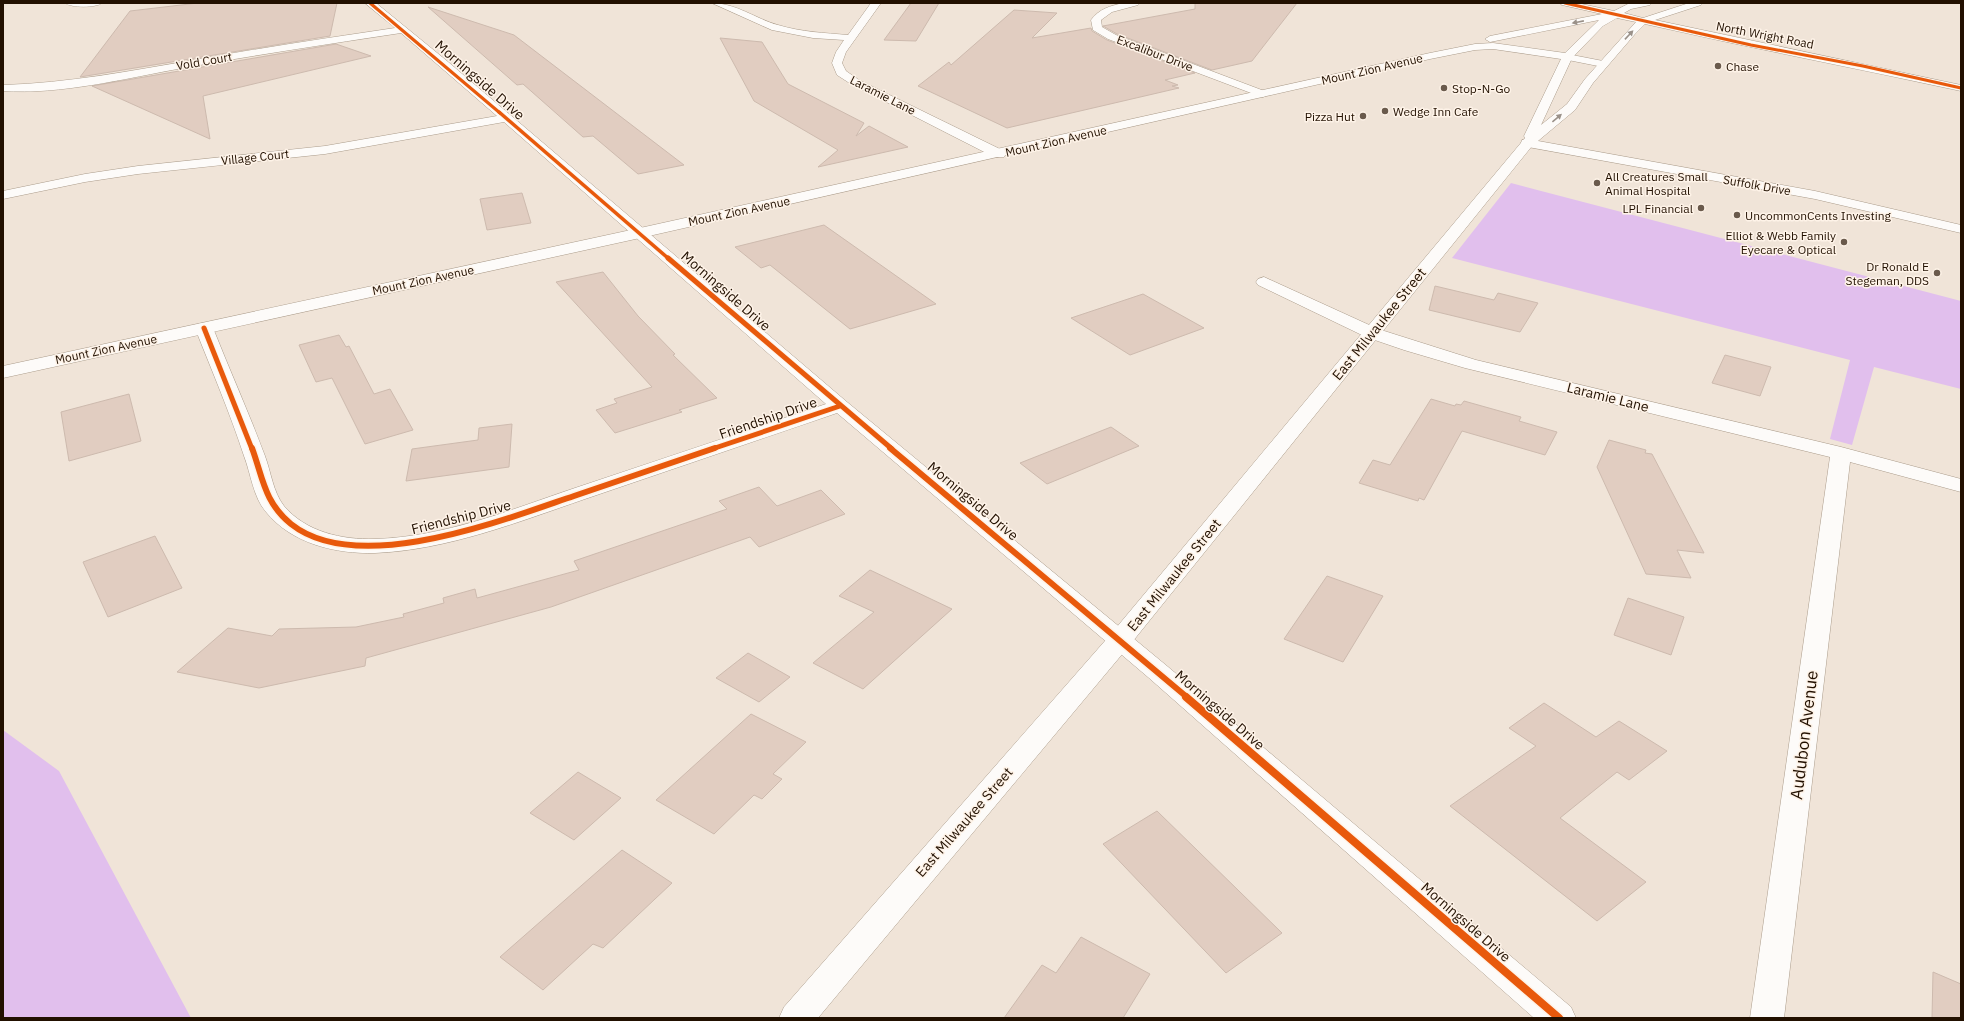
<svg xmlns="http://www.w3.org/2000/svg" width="1964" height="1021" font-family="'IBM Plex Sans',sans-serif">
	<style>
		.green { fill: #e1bfed }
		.building { fill: #e1cdc1; stroke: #cdbaae }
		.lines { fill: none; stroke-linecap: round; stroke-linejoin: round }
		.minor-casing { stroke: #ab9c8b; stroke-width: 1 }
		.secondary-casing { stroke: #ab9c8b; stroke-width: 1 }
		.minor { fill: #fdfbf9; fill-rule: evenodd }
		.secondary { fill: #fdfbf9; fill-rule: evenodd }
		.cycleway-far4-casing { stroke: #fef3e8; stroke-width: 4 }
		.cycleway-far3-casing { stroke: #fef3e8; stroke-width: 5 }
		.cycleway-far2-casing { stroke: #fef3e8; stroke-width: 7 }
		.cycleway-far1-casing { stroke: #fef3e8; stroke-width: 9 }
		.cycleway-casing { stroke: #fef3e8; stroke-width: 11 }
		.cycleway-far4 { stroke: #e8590c; stroke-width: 3 }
		.cycleway-far3 { stroke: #e8590c; stroke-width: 3.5 }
		.cycleway-far2 { stroke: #e8590c; stroke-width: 5 }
		.cycleway-far1 { stroke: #e8590c; stroke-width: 6 }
		.cycleway { stroke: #e8590c; stroke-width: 8 }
		.oneway { fill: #9a9189 }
		.poi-dot { fill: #6a5a4c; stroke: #fef3e8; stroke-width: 1.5 }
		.labels { text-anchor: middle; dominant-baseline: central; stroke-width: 3; stroke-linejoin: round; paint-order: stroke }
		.far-street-label { font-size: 12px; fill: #221000; stroke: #fef3e8 }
		.far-poi-label { font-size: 12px; fill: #221000; stroke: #fef3e8; text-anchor: start }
		.street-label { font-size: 14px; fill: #221000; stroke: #fef3e8 }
		.near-street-label { font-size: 17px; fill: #221000; stroke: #fef3e8 }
	</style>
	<rect width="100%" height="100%" fill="#f0e4d8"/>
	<path class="green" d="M1511,183L1961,301V389L1874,367L1852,445L1830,439L1850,360L1452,258Z
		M3,730L59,771L191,1018H3Z"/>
	<path class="building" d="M198,3H337L330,36L80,77L130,11Z
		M911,3H939L916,41L884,40Z
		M1195,3H1297L1252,61L1212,70L1117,34L1103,26L1195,9Z
		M428,7L514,35L684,165L638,174L593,136L583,137L523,84L517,85Z
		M1014,10L1057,13L1032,38L1091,28L1092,31L1107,40L1195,73L1165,80L1178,85L1172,86L1179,88L1007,128L918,86L949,62L951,65Z
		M720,38L762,42L788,84L864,123L856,136L869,126L908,147L818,167L838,150L754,101Z
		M336,44L371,56L203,96L210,139L92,86Z
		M522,193L531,223L487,230L480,199Z
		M824,225L936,304L850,329L770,265L761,268L735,247Z
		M603,272L638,316L675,354L673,355L717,398L679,410L682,412L615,433L596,410L617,403L614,399L652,387L556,282Z
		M1435,286L1494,300L1498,293L1538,303L1520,332L1429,310Z
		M1143,294L1204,328L1130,355L1071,318Z
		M339,335L346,347L349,346L374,394L390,389L413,430L365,444L332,378L316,382L299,345Z
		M1725,355L1771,367L1760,396L1712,383Z
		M129,394L141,441L69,461L61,412Z
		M1431,399L1455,406L1456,404L1461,405L1464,401L1521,417L1519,421L1557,432L1545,455L1462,431L1424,500L1419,498L1418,501L1359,483L1373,460L1390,465Z
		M512,424L509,467L406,481L412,449L478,440L479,428Z
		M1111,427L1139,446L1047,484L1020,463Z
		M1609,440L1646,450L1645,453L1652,454L1704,553L1677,550L1691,578L1646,574L1597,467Z
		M759,487L777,506L821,490L845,514L759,547L750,537L551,607L366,658L365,666L259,688L177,672L228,628L272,636L279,629L356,627L404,617L403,614L444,603L443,598L475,589L477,598L579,570L574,561L727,509L719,501Z
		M155,536L182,588L108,617L83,562Z
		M870,570L952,609L863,689L813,663L874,612L839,596Z
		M1327,576L1383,596L1343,662L1284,639Z
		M1628,598L1684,617L1671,655L1614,635Z
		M748,653L790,677L759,702L716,678Z
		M1544,703L1596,737L1619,721L1667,751L1629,780L1617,772L1560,818L1646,882L1597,921L1450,806L1536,746L1509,728Z
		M751,714L806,742L773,774L782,779L762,799L754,795L714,834L656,800Z
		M578,772L621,798L574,840L530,813Z
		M1157,811L1282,933L1226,973L1103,844Z
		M622,850L672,883L603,948L593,944L543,990L500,957Z
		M1081,937L1150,974L1123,1018H1004L1042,965L1056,973Z
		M1933,972L1961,984V1018H1932Z"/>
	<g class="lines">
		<defs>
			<path id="minor" d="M65,3H102C96,8 71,8 65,3Z
				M365,3H376L447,61L847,402L1167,666L1571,1007L1576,1018H1534L1149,678L837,413C753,442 669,470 585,499C518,522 447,550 375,553C336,554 292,544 266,512C253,497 251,474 244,456C230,413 212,371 195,328L198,324L204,323L210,324L213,328C230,371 249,413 265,456C271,472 273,492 284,506C306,532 342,540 375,539C444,537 510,510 575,488C659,460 743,432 826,404L504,122L325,154L138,174L85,182L3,199V191L85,174L138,166L325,146L497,116L401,33C328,44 255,55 183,68C127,78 60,95 3,91L4,85C68,83 130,71 194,60C260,48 328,38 395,28Z
				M712,3C736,3 756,19 778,25C801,32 825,33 848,35L871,3H881L846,52L842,63L846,71L859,80L1004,151L1006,154L1004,157H994L851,84L837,75L832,63L836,52L844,40L813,38L772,30Z
				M1123,3H1140L1138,5L1112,12L1101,20L1102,27L1116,35L1267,92L1269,94L1263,97L1259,96L1108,39L1093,30L1091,20C1099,9 1110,6 1123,3Z
				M1567,54L1603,61L1608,64L1603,67L1563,59L1562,57Z
				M1527,139L1815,191L1961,225V233L1815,199L1522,146L1521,143L1522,140Z
				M1264,277L1378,329L1476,360L1841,447L1961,479V492L1850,462L1784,1018H1750L1830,457L1465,368L1404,350L1366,337L1258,285L1256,282L1258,279Z"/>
			<path id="secondary" d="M1560,3H1577L1614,11L1628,4L1652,3L1650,5L1631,9L1624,13L1643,18L1689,3H1703L1701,5L1655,20L1961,85V91C1856,68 1750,48 1645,24L1635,34L1593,83L1575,110L1532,146L1129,646L818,1018H779L784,1007L1111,634L1525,138L1524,136L1561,59L1493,49L1475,50L1430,59L640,238L3,378V366L640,228L1430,53L1475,44L1493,43L1565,53L1599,20L1490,42L1485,39L1490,36L1602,14L1562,5ZM1617,18L1636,22L1585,79L1567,104L1541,125L1572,58L1603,26Z"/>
		</defs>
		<use href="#minor" class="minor-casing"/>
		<use href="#secondary" class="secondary-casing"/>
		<use href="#minor" class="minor"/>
		<use href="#secondary" class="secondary"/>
		<defs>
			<path id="cycleway-far4" d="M370,3L500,113
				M1565,3L1751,45L1863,66L1961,88"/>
			<path id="cycleway-far3" d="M499,112L669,259"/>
			<path id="cycleway-far2" d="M668,258L892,449
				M204,328L252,449
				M712,449L840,406"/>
			<path id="cycleway-far1" d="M252,448C263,478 264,502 291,524C358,577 503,520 574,496C621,480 668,464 715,448
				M890,448L1188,698"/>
			<path id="cycleway" d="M1186,697L1559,1018"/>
		</defs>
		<use href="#cycleway-far4" class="cycleway-far4-casing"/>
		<use href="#cycleway-far3" class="cycleway-far3-casing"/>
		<use href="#cycleway-far2" class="cycleway-far2-casing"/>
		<use href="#cycleway-far1" class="cycleway-far1-casing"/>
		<use href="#cycleway" class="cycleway-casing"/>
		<use href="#cycleway-far4" class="cycleway-far4"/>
		<use href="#cycleway-far3" class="cycleway-far3"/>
		<use href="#cycleway-far2" class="cycleway-far2"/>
		<use href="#cycleway-far1" class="cycleway-far1"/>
		<use href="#cycleway" class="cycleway"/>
	</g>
	<defs><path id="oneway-solid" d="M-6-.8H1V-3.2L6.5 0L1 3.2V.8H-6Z"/></defs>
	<g class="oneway">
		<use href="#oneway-solid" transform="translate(1578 22) rotate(169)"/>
		<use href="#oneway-solid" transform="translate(1629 35) rotate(-47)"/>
		<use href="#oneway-solid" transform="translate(1557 118) rotate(-40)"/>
	</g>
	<g class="poi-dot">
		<circle cx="1718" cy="66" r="4"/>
		<circle cx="1444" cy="88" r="4"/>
		<circle cx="1385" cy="111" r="4"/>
		<circle cx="1363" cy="116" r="4"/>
		<circle cx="1597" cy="183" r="4"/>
		<circle cx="1701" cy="208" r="4"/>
		<circle cx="1737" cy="215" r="4"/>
		<circle cx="1844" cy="242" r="4"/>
		<circle cx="1937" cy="273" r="4"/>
	</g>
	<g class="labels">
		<g class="far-street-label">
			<text transform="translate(1765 35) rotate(11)">North Wright Road</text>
			<text transform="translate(1155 53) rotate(21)">Excalibur Drive</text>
			<text transform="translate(204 61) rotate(-10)">Vold Court</text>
			<text transform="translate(1372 69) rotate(-13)">Mount Zion Avenue</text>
			<text transform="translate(883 95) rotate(27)">Laramie Lane</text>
			<text transform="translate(1056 141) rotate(-13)">Mount Zion Avenue</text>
			<text transform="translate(255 157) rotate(-6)">Village Court</text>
			<text transform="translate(1757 185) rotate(10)">Suffolk Drive</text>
			<text transform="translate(739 211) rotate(-12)">Mount Zion Avenue</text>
			<text transform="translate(423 280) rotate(-12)">Mount Zion Avenue</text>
			<text transform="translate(106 349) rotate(-12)">Mount Zion Avenue</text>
		</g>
		<g class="far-poi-label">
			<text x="1726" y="66">Chase</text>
			<text x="1452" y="88">Stop-N-Go</text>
			<text x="1393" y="111">Wedge Inn Cafe</text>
			<text x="1355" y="116" text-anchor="end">Pizza Hut</text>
			<text x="1605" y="176">All Creatures Small<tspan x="1605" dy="14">Animal Hospital</tspan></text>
			<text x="1693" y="208" text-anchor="end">LPL Financial</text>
			<text x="1745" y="215">UncommonCents Investing</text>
			<text x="1836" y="235" text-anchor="end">Elliot &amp; Webb Family<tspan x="1836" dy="14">Eyecare &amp; Optical</tspan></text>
			<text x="1929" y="266" text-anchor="end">Dr Ronald E<tspan x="1929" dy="14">Stegeman, DDS</tspan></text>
		</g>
		<g class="street-label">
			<text transform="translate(480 80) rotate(41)">Morningside Drive</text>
			<text transform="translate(726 291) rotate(41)">Morningside Drive</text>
			<text transform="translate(1379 324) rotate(-51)">East Milwaukee Street</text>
			<text transform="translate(1608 397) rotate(14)">Laramie Lane</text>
			<text transform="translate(768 418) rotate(-19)">Friendship Drive</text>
			<text transform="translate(973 501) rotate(40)">Morningside Drive</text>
			<text transform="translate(461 517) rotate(-14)">Friendship Drive</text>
			<text transform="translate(1174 575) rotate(-51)">East Milwaukee Street</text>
			<text transform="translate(1220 710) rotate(41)">Morningside Drive</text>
			<text transform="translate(964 822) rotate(-49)">East Milwaukee Street</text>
			<text transform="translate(1466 922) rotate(41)">Morningside Drive</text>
		</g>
		<g class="near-street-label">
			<text transform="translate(1804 735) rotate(-83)">Audubon Avenue</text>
		</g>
	</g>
	<rect width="1964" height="1021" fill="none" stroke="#221000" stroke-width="8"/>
</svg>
